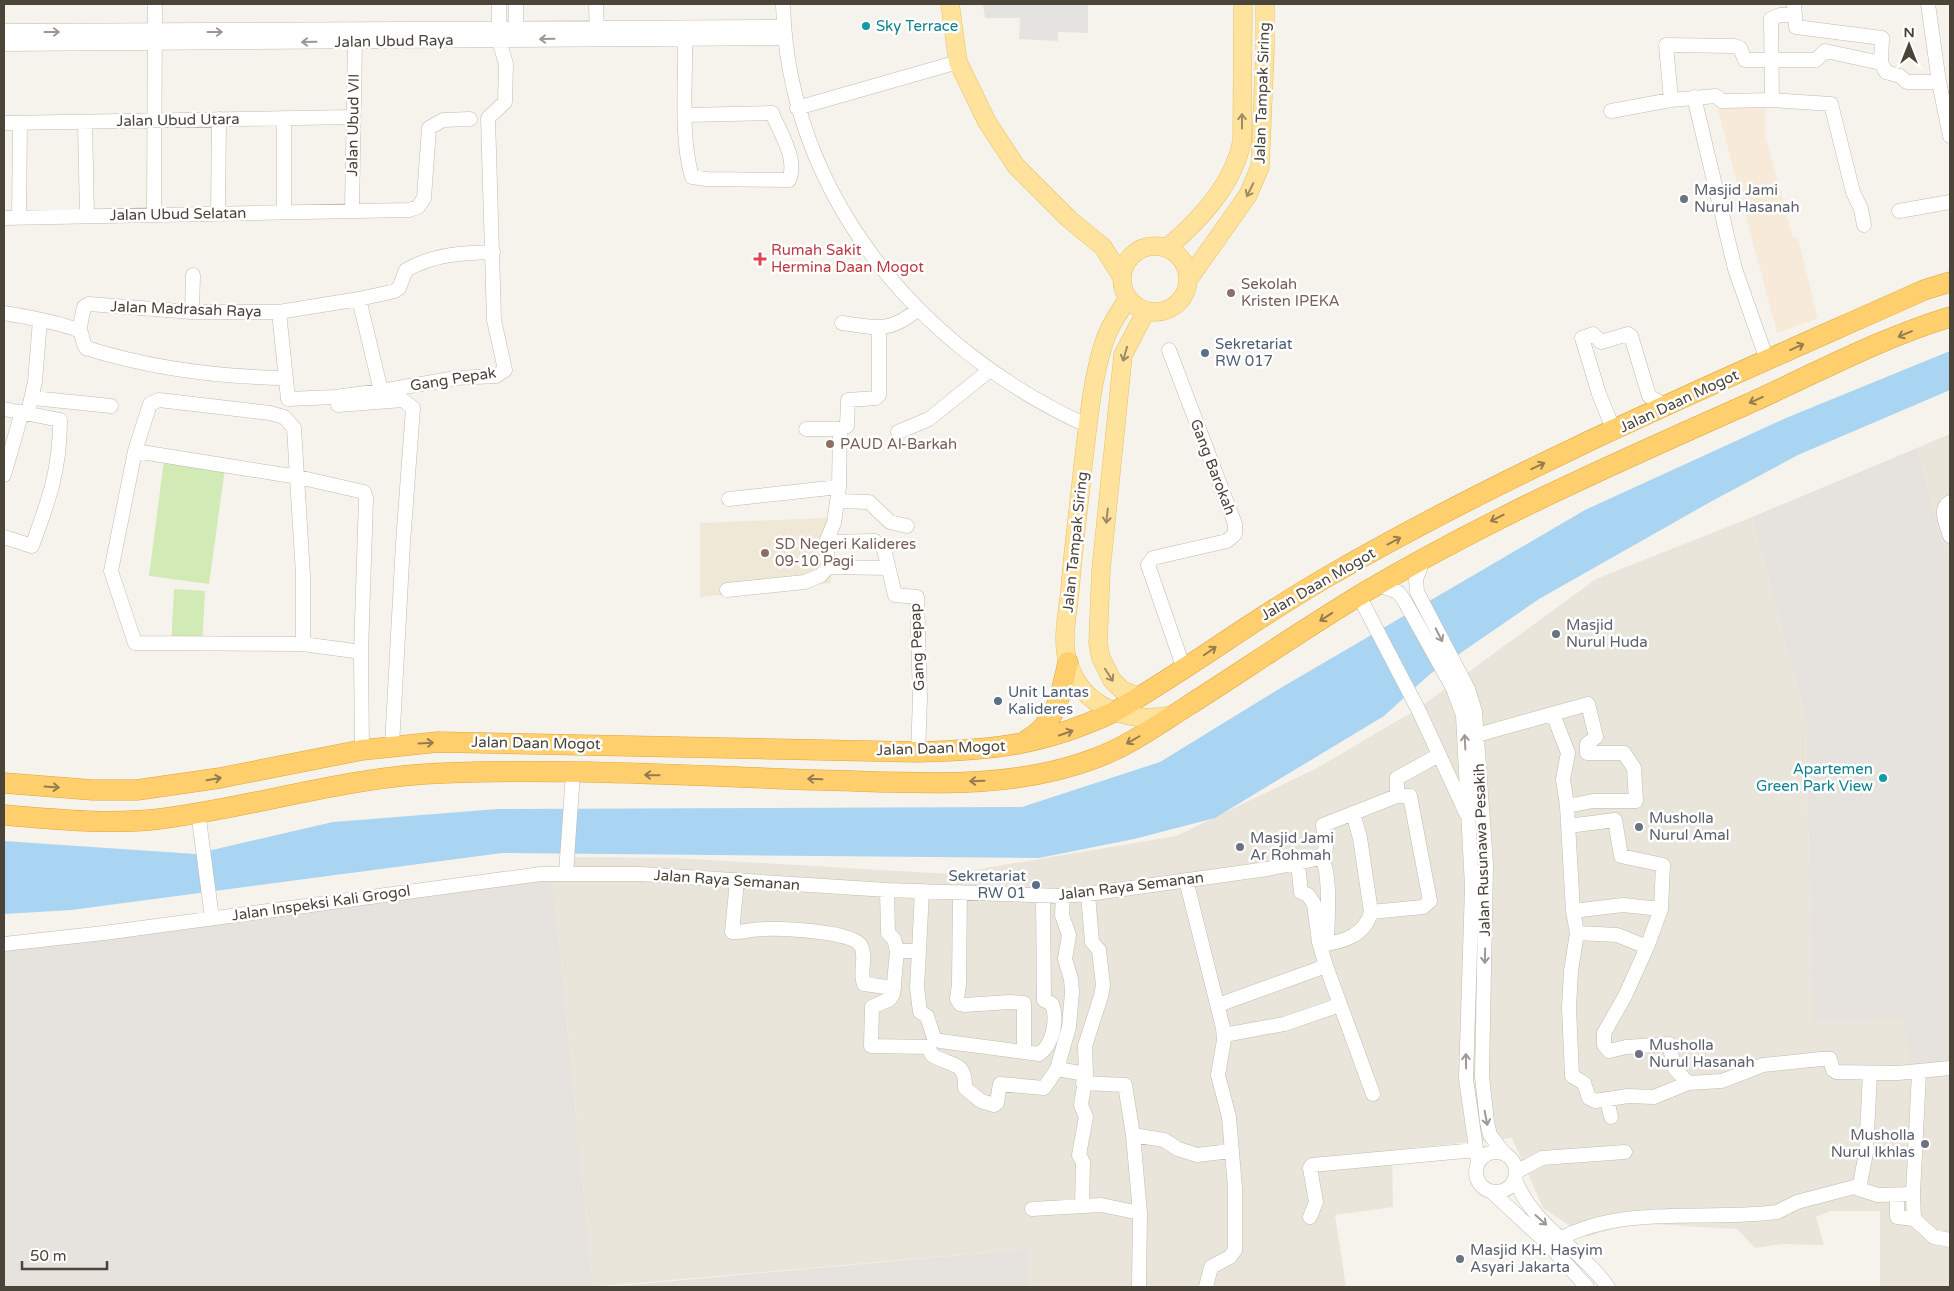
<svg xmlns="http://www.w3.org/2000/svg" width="1954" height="1291" font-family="'Varela Round',sans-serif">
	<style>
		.residential { fill: #eae5da }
		.commercial { fill: #f7ead8 }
		.industrial { fill: #e6e2dd }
		.education { fill: #efe8d6 }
		.green { fill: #d2eab5 }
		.parking { fill: #e5e3e0 }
		.water { fill: #a9d4f2 }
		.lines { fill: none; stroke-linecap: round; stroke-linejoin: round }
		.minor-casing { stroke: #c2bbae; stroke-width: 15 }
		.major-casing { stroke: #e6c16a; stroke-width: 19 }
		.highway-casing { stroke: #e0a43c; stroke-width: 21 }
		.minor { stroke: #fff; stroke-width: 14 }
		.major { stroke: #ffe39c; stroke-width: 18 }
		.highway { stroke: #ffcf6e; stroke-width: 20 }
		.oneway { stroke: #9c9892 }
		.oneway2 { stroke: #9c8c66 }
		.oneway3 { stroke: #937c4e }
		.culture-dot { fill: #0f9aa8; stroke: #fff; stroke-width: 2 }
		.worship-dot { fill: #6b7280; stroke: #fff; stroke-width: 2 }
		.health-dot { fill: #e0444e; stroke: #fff; stroke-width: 2 }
		.education-dot { fill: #8d6e63; stroke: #fff; stroke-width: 2 }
		.service-dot { fill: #5c6f8a; stroke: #fff; stroke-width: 2 }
		.labels { text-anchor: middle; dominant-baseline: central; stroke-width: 5; stroke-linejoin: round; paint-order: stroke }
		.culture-label { font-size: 15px; fill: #0d838f; stroke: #fff; text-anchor: start }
		.street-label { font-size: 15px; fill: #4b4439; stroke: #fff }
		.worship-label { font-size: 15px; fill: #5b616d; stroke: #fff; text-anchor: start }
		.health-label { font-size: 15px; fill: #be3a42; stroke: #fff; text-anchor: start }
		.education-label { font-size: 15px; fill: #785e54; stroke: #fff; text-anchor: start }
		.service-label { font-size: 15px; fill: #4e5e75; stroke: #fff; text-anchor: start }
	</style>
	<rect width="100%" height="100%" fill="#f6f3ec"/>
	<path class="residential" d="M1950,434V569L1917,448Z
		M1752,517L1806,719L1812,1022L1905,1020L1950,1066V1287H1880V1211H1831L1816,1217L1824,1245L1781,1244L1755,1248L1737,1229L1632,1223L1586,1237L1543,1208L1512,1138L1392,1150L1393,1207L1335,1215L1346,1287H1028L1029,1249L593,1287L553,880L564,857L675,858L950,874L1176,836L1317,768L1419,708L1596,579Z"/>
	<path class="commercial" d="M1716,103H1765V135L1793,238H1798L1818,318L1777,333Z"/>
	<path class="industrial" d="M1917,448L1950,569V1066H1911L1904,1020L1812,1022L1806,719L1752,517Z
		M553,880L593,1287H4V942L160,927Z
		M1029,1249L1028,1287H607Z"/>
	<path class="education" d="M829,518L831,583L700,597V523Z"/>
	<path class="green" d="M164,460L225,468L209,584L149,576Z
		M174,589L205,591L202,647L171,646Z"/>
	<path class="parking" d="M983,4H1088V33L1058,32V41L1019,39L1020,18H985Z"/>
	<path class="water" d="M1950,351V390L1798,455L1712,501L1539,599L1430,674L1384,716L1215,818L1134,839L1039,858L502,853L71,910L4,914V841L195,854L333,822L498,809L1022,807L1160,762L1284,686L1585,510L1786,418Z"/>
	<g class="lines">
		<defs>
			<path id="minor" d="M516,4V38
				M596,4L597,35
				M783,4C788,195 919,349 1088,426
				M1794,4L1796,27L1882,38L1881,63
				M1928,4L1939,82L1950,136
				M4,31L783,27
				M685,39C686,82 680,136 692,177L707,179L789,180C798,159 780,133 772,113L686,115
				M4,44L784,38
				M1694,97L1735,269L1767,360
				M1671,100L1716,96L1722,101L1772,100L1831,104L1853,192L1861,209L1864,225
				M1772,100L1771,19L1780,15H1794
				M797,108L958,62
				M1611,111L1671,100L1666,45L1734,46L1740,48L1745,60H1816L1825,51L1881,63L1886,72L1900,76L1907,82H1939
				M85,122L87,216
				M4,123L353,117
				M352,210L355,41
				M284,211V118
				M1899,211L1950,202
				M218,213L219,119
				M154,214L155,4
				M19,217L20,123
				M4,218L409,210L418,207L424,198L429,128L443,120L470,119
				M359,299L395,291L399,288L406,270C434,254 462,253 493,252
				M192,312L193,275
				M279,312L359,299L381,391
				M4,313C16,315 75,325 81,333C83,338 83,344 86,348C150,368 218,377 285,378
				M842,323C877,328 890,333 918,309
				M879,329V395L876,398L848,400L847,426L840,429L839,487L834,523L826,542L828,567L887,568
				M79,331L84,307L89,304L192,312H279L288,399
				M1169,350L1235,524V534L1227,541L1153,558L1148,565L1184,669
				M33,398L111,406
				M288,399L335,397L381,391L456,378L496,376L505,370L494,320L488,118L505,102L506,64L499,40V4
				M338,405L403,400L413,408L403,543L392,746
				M4,409L60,420C60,470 49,500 32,546L4,537
				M28,412L35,382L40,320
				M806,429H840
				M1614,431L1599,394L1582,338L1593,334L1601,342L1628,334L1631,336L1649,396L1666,406
				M898,432L929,419L990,370
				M135,451L298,477L364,492L366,498L361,652
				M4,475L22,412
				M729,499L839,487
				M837,501L869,502L890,522L907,526
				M1950,502C1938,509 1947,525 1950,536
				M826,542L875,541L884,549L895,595L917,597L920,698L918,752
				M1424,558L1416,579L1417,592L1468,689L1475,711L1486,864L1482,1076L1487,1122L1490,1135L1504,1153
				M1378,585L1398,592L1404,600L1453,688L1463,715L1472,887L1466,1079L1478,1162
				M727,590L805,582L821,575L828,567
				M1359,596L1419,711L1466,813
				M303,644L135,643L111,571L135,451L150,404L159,400L270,413L284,417L294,428L303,575V644L361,652L362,750
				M1553,714L1568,753L1563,779L1567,806L1573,911L1577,933
				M1477,735L1588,704L1596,737L1587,744V753H1624L1634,768L1636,801H1593L1567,806
				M198,812L212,918
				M1568,826L1615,820L1621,856L1663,865L1661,909L1647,947L1625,996L1604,1033V1045L1609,1051L1626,1047L1669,1044L1675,1069L1688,1083L1722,1081L1763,1065L1821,1059H1830L1833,1070L1836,1072L1898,1073L1950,1068
				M1321,858C1332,871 1327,925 1327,944
				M1298,864L1301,892L1308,895L1314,904L1319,942L1326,966L1373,1094
				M566,873L573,773
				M1186,880L1223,1028L1224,1040L1218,1075L1229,1117L1235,1188V1250L1230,1257L1211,1267L1206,1287
				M737,881L732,932C742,933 752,929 763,929C779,928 854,931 861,946C867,957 859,973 864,984L894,988
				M887,890L888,933L894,939L897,951H919L917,987L920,1012L927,1016L934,1038L940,1041L1039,1054C1053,1045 1058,1019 1052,1004L1044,1000L1043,896
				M960,892L959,984L957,999L960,1004L964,1005L1010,1002L1024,1003V1052
				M1573,911L1623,905L1661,909
				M1371,912L1423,907L1430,901L1410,796H1397
				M4,944L104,933L541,874H640L887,890L1063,896L1088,894L1267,869L1321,858L1326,848L1323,825L1397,796V778L1439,755
				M1321,945C1342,942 1365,936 1371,912L1360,838L1353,813
				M1647,947L1617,935L1577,933L1571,971L1569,1008L1572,1076L1584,1083L1589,1098L1595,1101L1628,1096L1654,1097L1688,1083
				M897,951L893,994L890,999L872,1007L871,1046L928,1047L932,1055C951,1067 966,1060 965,1088L981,1101L994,1105L997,1103L1000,1084L1044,1088L1057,1069L1069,1027L1072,992L1071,979L1065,959L1069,935L1062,915L1063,896
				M919,951L922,891
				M1218,1005L1326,966
				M1224,1035L1284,1024L1340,1005
				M1057,1069L1086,1074
				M1870,1073L1866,1153L1859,1189L1878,1195L1913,1194L1914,1219L1934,1237L1950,1240
				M1083,1083L1125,1085L1133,1135L1164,1140L1178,1149L1197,1155L1231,1151
				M1607,1100L1611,1117
				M1133,1135L1140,1213L1139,1287
				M1476 1172a20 20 0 1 1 40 0a20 20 0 1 1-40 0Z
				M1516,1172L1542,1158L1625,1152
				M1515,1179C1532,1225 1580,1248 1608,1287
				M1493,1193L1549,1245L1587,1287
				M1913,1194L1919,1072
				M1897,1195V1217L1914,1219
				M1082,1206L1083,1162L1079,1155L1086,1117L1081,1105L1086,1074L1085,1046L1101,996L1103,985L1099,950L1092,942L1088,894
				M1032,1209L1101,1205L1140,1213
				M1310,1217L1316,1202L1310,1168L1312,1165L1476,1150
				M1549,1245C1617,1202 1701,1222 1777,1212L1797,1202L1858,1186"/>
			<path id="major" d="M950,4L958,62L987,122L1016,166L1069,219L1103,247L1122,277
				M1122 279a33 33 0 1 1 66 0a33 33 0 1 1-66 0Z
				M1167,248C1200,220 1234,184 1242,141L1243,4
				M1188,280L1248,195L1260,167L1265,50V4
				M1128,299C1117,315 1107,330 1102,349C1091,386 1088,427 1083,465C1079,507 1073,548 1070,590C1068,612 1061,640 1068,662C1082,708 1128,724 1172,715
				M1139,697L1122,690L1112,680L1101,658L1098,643L1101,570L1123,355L1146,311"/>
			<path id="highway" d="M1027,740C1057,723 1061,693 1068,662
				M4,783L93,790H137L220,778L362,750L438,742L918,752C995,750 1044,745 1114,712C1187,670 1254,619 1327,577C1519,466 1723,380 1924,290L1950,282
				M4,815C55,819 107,825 159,819C255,807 348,776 445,773C569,768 695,776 818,780C910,782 1008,792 1096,758C1128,746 1156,726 1186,707C1244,670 1301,631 1360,595C1486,520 1617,462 1750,403C1816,373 1881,338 1950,317"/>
		</defs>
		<use href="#minor" class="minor-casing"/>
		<use href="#major" class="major-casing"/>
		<use href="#highway" class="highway-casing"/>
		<use href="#minor" class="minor"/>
		<use href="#major" class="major"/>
		<use href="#highway" class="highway"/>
	</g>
	<defs><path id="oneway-shaft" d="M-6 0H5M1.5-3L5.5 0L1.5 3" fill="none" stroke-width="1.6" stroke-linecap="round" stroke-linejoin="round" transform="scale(1.25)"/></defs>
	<g class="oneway">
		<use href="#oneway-shaft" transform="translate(52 32)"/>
		<use href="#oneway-shaft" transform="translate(215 32)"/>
		<use href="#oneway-shaft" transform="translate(547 39) rotate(179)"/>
		<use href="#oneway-shaft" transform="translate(309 42) rotate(179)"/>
		<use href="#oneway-shaft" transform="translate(1439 635) rotate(63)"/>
		<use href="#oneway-shaft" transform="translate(1465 742) rotate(-93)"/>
		<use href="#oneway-shaft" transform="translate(1485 956) rotate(91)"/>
		<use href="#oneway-shaft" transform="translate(1466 1061) rotate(-91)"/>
		<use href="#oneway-shaft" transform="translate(1486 1118) rotate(79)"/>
		<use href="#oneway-shaft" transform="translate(1541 1220) rotate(42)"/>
	</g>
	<g class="oneway2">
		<use href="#oneway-shaft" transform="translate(1242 121) rotate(-90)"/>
		<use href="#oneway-shaft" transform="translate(1250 190) rotate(116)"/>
		<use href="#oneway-shaft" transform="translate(1125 354) rotate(106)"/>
		<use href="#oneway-shaft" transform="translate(1107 516) rotate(96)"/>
		<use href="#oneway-shaft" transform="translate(1109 675) rotate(57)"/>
	</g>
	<g class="oneway3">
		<use href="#oneway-shaft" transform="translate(1905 334) rotate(157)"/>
		<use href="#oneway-shaft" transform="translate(1797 347) rotate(-24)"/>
		<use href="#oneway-shaft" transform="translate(1756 400) rotate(156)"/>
		<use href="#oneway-shaft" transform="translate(1538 466) rotate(-25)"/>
		<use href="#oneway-shaft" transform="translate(1497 518) rotate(153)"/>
		<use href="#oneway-shaft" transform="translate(1394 541) rotate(-28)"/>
		<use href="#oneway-shaft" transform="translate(1326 617) rotate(147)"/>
		<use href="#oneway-shaft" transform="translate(1210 651) rotate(-35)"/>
		<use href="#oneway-shaft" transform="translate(1066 733) rotate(-19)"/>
		<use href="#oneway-shaft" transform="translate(1133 740) rotate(150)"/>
		<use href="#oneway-shaft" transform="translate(426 743) rotate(-3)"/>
		<use href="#oneway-shaft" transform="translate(652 775) rotate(-179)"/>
		<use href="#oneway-shaft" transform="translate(214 779) rotate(-10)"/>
		<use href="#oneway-shaft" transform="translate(815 779) rotate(-178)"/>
		<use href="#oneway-shaft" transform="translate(977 781) rotate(178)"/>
		<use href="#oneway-shaft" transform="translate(52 787) rotate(4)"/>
	</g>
	<g class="culture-dot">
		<circle cx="866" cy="26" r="5"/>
		<circle cx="1883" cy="778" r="5"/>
	</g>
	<g class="worship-dot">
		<circle cx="1684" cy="199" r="5"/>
		<circle cx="1556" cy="634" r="5"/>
		<circle cx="1639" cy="827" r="5"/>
		<circle cx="1240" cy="847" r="5"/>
		<circle cx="1639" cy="1054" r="5"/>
		<circle cx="1925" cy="1144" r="5"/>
		<circle cx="1460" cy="1259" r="5"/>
	</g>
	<path class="health-dot" d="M757.5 251.5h5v5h5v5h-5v5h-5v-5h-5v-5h5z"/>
	<g class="education-dot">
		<circle cx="1231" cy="293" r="5"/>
		<circle cx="830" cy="444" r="5"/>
		<circle cx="765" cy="553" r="5"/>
	</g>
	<g class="service-dot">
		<circle cx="1205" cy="353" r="5"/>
		<circle cx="998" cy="701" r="5"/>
		<circle cx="1036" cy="885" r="5"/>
	</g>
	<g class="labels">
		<g class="culture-label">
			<text x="876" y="26">Sky Terrace</text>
			<text x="1873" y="769" text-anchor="end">Apartemen<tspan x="1873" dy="17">Green Park View</tspan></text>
		</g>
		<g class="street-label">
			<text transform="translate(394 41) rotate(-1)">Jalan Ubud Raya</text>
			<text transform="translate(1262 93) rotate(-88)">Jalan Tampak Siring</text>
			<text transform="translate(178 120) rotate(-1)">Jalan Ubud Utara</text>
			<text transform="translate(353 125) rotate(-89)">Jalan Ubud VII</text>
			<text transform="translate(178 214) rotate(-1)">Jalan Ubud Selatan</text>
			<text transform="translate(186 309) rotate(2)">Jalan Madrasah Raya</text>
			<text transform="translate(453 379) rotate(-9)">Gang Pepak</text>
			<text transform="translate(1679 401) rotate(-25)">Jalan Daan Mogot</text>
			<text transform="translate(1213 467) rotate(69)">Gang Barokah</text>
			<text transform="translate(1075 542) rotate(-84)">Jalan Tampak Siring</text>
			<text transform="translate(1318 584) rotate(-30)">Jalan Daan Mogot</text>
			<text transform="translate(917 647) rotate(-93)">Gang Pepap</text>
			<text transform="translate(536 743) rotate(1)">Jalan Daan Mogot</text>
			<text transform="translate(941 748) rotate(-2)">Jalan Daan Mogot</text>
			<text transform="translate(1482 850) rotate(-92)">Jalan Rusunawa Pesakih</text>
			<text transform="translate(727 880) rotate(4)">Jalan Raya Semanan</text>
			<text transform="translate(1131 886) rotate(-7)">Jalan Raya Semanan</text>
			<text transform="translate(321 903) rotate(-8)">Jalan Inspeksi Kali Grogol</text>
		</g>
		<g class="worship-label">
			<text x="1694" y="190">Masjid Jami<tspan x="1694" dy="17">Nurul Hasanah</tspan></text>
			<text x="1566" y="625">Masjid<tspan x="1566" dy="17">Nurul Huda</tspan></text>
			<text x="1649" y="818">Musholla<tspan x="1649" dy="17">Nurul Amal</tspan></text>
			<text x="1250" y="838">Masjid Jami<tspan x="1250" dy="17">Ar Rohmah</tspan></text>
			<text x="1649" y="1045">Musholla<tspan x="1649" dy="17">Nurul Hasanah</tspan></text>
			<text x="1915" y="1135" text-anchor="end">Musholla<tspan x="1915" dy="17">Nurul Ikhlas</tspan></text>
			<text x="1470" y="1250">Masjid KH. Hasyim<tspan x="1470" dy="17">Asyari Jakarta</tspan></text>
		</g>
		<g class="health-label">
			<text x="771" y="250">Rumah Sakit<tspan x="771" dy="17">Hermina Daan Mogot</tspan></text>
		</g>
		<g class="education-label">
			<text x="1241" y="284">Sekolah<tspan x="1241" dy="17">Kristen IPEKA</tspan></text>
			<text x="840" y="444">PAUD Al-Barkah</text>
			<text x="775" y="544">SD Negeri Kalideres<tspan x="775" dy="17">09-10 Pagi</tspan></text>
		</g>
		<g class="service-label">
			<text x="1215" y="344">Sekretariat<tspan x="1215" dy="17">RW 017</tspan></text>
			<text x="1008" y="692">Unit Lantas<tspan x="1008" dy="17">Kalideres</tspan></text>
			<text x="1026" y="876" text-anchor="end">Sekretariat<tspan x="1026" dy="17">RW 01</tspan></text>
		</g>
	</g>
	<rect width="1954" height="1291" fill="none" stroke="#4b4439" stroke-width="10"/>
	<g transform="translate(1909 45)" stroke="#ffffff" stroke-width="4" paint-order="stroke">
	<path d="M0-4L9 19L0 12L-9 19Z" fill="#4b4439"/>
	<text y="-8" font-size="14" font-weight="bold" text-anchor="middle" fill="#4b4439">N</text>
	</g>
	<path d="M22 1261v8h85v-8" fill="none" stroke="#4b4439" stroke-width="2.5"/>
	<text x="30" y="1261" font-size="15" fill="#4b4439" stroke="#ffffff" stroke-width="4" paint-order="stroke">50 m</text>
</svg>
